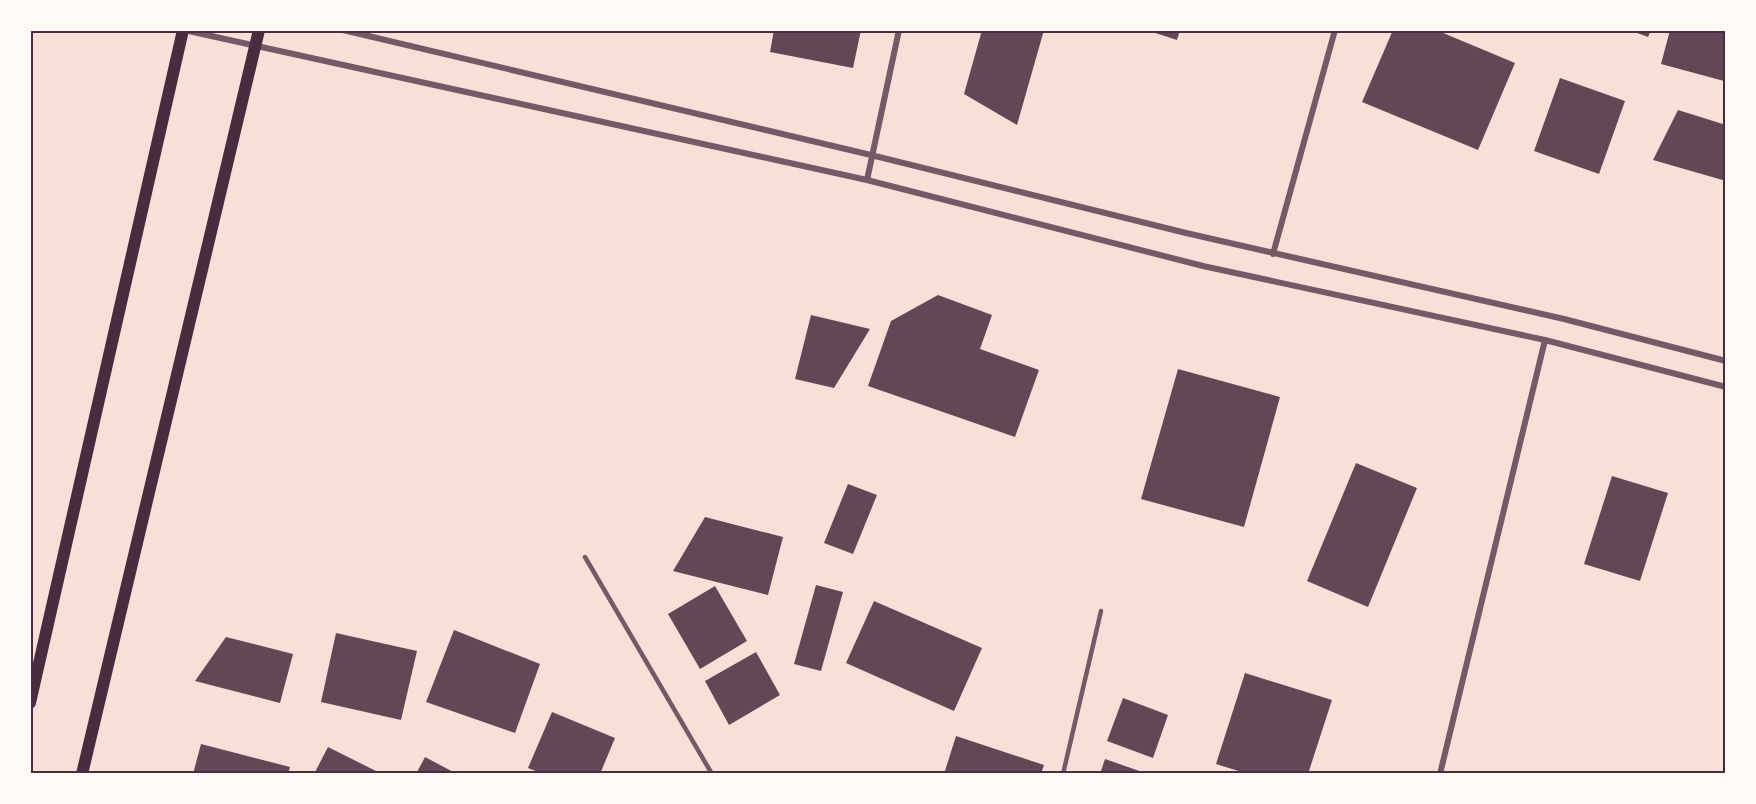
<svg xmlns="http://www.w3.org/2000/svg" width="1756" height="804" font-family="'Noto Sans',sans-serif">
	<style>
		.building { fill: #644757 }
		.lines { fill: none; stroke-linecap: round; stroke-linejoin: round }
		.service { stroke: #755966; stroke-width: 4.5 }
		.minor { stroke: #755966; stroke-width: 6 }
		.secondary { stroke: #4a2c40; stroke-width: 12 }
		.neatline { fill: none; stroke: #4a2c40; stroke-width: 2 }
	</style>
	<rect width="100%" height="100%" fill="#f7e1d7"/>
	<path class="building" d="M774,30H861L853,68L770,52Z
		M982,30H1044L1017,125L964,94Z
		M1146,30H1180L1177,40Z
		M1393,30H1436L1515,63L1478,150L1362,102Z
		M1629,30H1651L1648,37Z
		M1670,30H1726L1724,81L1661,64Z
		M1560,78L1625,101L1599,174L1534,151Z
		M1678,110L1726,125V181L1653,160Z
		M938,295L992,315L980,349L1039,370L1015,437L868,386L891,321Z
		M811,315L870,329L834,388L795,379Z
		M1178,369L1280,397L1244,527L1141,499Z
		M1356,463L1417,488L1368,607L1307,581Z
		M1612,476L1668,493L1640,581L1584,564Z
		M848,484L877,495L853,554L824,543Z
		M705,517L783,537L768,595L673,571Z
		M816,585L843,592L821,671L794,664Z
		M715,586L747,641L700,669L668,614Z
		M874,601L982,648L954,711L846,663Z
		M454,630L540,664L515,733L426,702Z
		M336,633L417,651L401,720L321,702Z
		M226,637L293,654L280,703L195,681Z
		M756,652L780,695L729,725L705,681Z
		M1245,673L1332,700L1308,774H1248L1216,764Z
		M1123,698L1168,715L1153,758L1107,741Z
		M552,712L615,738L600,774H543L528,768Z
		M956,736L1044,765L1041,774H944Z
		M201,744L290,767L288,774H193Z
		M328,747L382,774H314Z
		M425,757L457,774H416Z
		M1105,759L1148,774H1100Z"/>
	<g class="lines">
		<path class="service" d="M585,557L712,774
			M1063,774L1101,611"/>
		<path class="minor" d="M184,30L867,180L1203,266L1545,340L1726,387
			M343,30L871,155L1186,233L1564,319L1726,361
			M867,180L899,30
			M1273,254L1335,30
			M1440,774L1545,340"/>
		<path class="secondary" d="M30,703L183,30
			M82,774L259,30"/>
	</g>
	<rect width="1756" height="804" fill="none" stroke="#fffaf5" stroke-width="63"/>
	<rect x="32" y="32" width="1692" height="740" class="neatline"/>
</svg>
